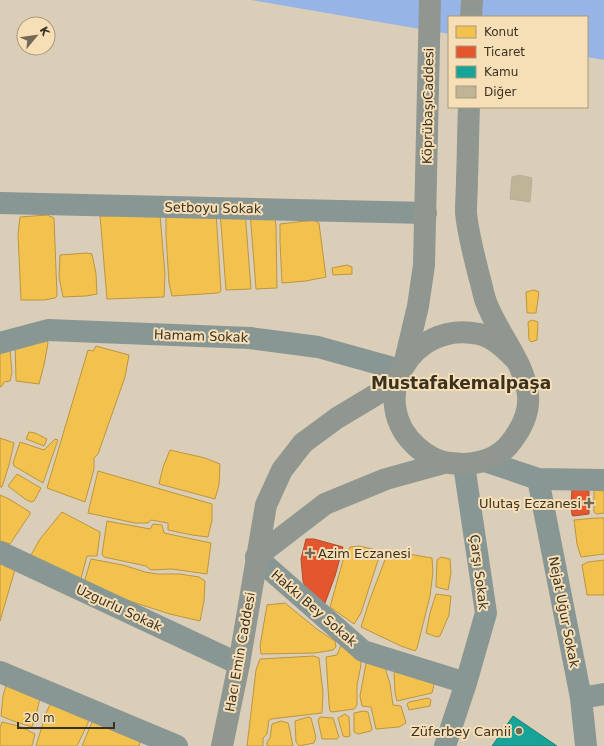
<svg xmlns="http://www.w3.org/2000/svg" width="604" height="746" font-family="'DejaVu Sans',sans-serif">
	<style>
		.water { fill: #97b4e6 }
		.homes { fill: #f2c14e; stroke: #bb9640 }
		.shops { fill: #e4572e; stroke: #b14c2a }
		.public { fill: #17a398; stroke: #228174 }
		.building { fill: #beb597; stroke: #b6af9e }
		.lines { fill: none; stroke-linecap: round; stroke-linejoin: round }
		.minor { stroke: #889694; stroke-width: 22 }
		.major { stroke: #8f9790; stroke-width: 22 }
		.poi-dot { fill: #726856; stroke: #f6dfb7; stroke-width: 1.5 }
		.labels { text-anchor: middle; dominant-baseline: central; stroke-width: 4; stroke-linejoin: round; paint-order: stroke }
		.street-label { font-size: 13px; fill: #3a3121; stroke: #f6dfb7 }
		.poi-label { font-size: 13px; fill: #3a3121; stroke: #f6dfb7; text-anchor: end }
		.district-label { font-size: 17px; font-weight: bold; fill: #3a3121; stroke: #f6dfb7 }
	</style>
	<rect width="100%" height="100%" fill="#dbceb9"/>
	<path class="water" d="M251,0H604V60L587,57V17H449V34Z"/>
	<path class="homes" d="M220,211H245L251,289L226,290Z
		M216,212L221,291L218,293L172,296L169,283L166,236V213Z
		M250,212L274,213L276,226L277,288L256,289Z
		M47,215L54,218L57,296L55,298L44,300H21L18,234L20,217Z
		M160,215L165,274L164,297L107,299L100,216Z
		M314,220L319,223L326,277L306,281L282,283L280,242V224Z
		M86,253L92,254L96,274L97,294L86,296L63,297L59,277L60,255Z
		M347,265L352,267V274L333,275L332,268Z
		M534,290L539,292L536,313H527L526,292Z
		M532,320L538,322L537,340L531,342L529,340L528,322Z
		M15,340H47L48,343L44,365L39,384L16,381Z
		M96,346L129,355L125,377L98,454L94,458V469L85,502L47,488L88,350L93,351Z
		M0,348L10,349L12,373L10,381L4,382L2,386L0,387Z
		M29,432L35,433L47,439L44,446L26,439Z
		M0,438L14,443L9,465L2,487H0Z
		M55,439L58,440L43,483L14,466L13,463L20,442L44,450Z
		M170,450L205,458L220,464L219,485L215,499L159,484L163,467Z
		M98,471L212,504V520L208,537L192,535L168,530V523L151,520L148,523H135L88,513Z
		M17,474L41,488L34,501L31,502L25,499L8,486Z
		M594,490L604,491V513L596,514L594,512Z
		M0,495L9,499L30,512V514L10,544L0,541Z
		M62,512L100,532V534L97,556H87L80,582L31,555L40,539Z
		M596,518H604V554L581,557L577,544L574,520Z
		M107,521L150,529L153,524L162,525L164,533L211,543L207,574L172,569L151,570L146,566L104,557L102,554Z
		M359,546L381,551L361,613L354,624L330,607L343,560L350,547Z
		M391,551L432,558L433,572L430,596L417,648L415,651L401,646L361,627L370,599L388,552Z
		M441,557L450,559L451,573L448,590L436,587L437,560Z
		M0,559L16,566L0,621Z
		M91,559L123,565L145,572L157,574H180L199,577L205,581L204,601L200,621L170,614L83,586Z
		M604,560V595H587L582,565L588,562Z
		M436,594L451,596L449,615L440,636L437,637L426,633L430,613Z
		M285,603L318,630L335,641L336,647L333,650L315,653L261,654L260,646L267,605Z
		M342,643L361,652V665L357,685V705L354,709L332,712L330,711L329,704L326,657L337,655Z
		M314,656L319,658L323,693L322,713L271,719L269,720L267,734L263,738V746H247L256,670L260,659Z
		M367,658L384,664L390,684L393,705L401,706L406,723L399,727L376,729L371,707L362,706L360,696Z
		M394,670L435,680L432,693L397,701L395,693Z
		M7,682L41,693L37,711L32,727L16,722L1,716L3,696Z
		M53,698L90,711L88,723L77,746H36L46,713Z
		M428,698L431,700L430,706L409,710L407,704L409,702Z
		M364,711L368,712L372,729L371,731L358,734L354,732V713Z
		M345,714L349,717L350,736L346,737L343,736L338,718Z
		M94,717L142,736L139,746H82Z
		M308,717L311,718L316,737L314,743L299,746L296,742L295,721Z
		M320,717L333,718L339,737L337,739H322L318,720Z
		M281,721L288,723L289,726L293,746H267V742L270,738L272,724Z
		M2,722L19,726L35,734L32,746H0V728Z"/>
	<path class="shops" d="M585,488L589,491V514L573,516L572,515L571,505L572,489Z
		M306,539H314L343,547L335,576L325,603L307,592L303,581L301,559Z"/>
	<path class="public" d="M513,716L557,746H492Z"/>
	<path class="building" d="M519,175L532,178L530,202L510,199L512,177Z"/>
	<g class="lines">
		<path class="minor" d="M0,203L426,213
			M0,343L48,330L250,338L318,347L390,367L400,371
			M485,461L538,479L604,480
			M538,479L581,698L586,746
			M0,552L239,664
			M256,557L363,651L466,683
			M0,672L177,746
			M581,698L604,694
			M445,746L466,683L486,613L464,465"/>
		<path class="major" d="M471,17L472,0
			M469,107C468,131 468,155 467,179C467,190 466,201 466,213C468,234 474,255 479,276C482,285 483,294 486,302C498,334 524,361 528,395C530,415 519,433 507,447C492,462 470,466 450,463C438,462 426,455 417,447C365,401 411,319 479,334C493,337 505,349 515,359
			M405,361L418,306L424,265L430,0
			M256,557L325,504L386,479L444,463
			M222,746L239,664L266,505L282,470L303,443L337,418L397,382"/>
	</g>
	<g class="poi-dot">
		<path d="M587 497h4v4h4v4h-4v4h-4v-4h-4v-4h4z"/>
		<path d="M308 547h4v4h4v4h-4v4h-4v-4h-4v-4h4z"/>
		<circle cx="519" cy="731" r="4"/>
	</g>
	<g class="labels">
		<g class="street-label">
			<text transform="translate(428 106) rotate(-89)">KöprübaşıCaddesi</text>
			<text transform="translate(213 208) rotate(1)">Setboyu Sokak</text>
			<text transform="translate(201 336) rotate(2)">Hamam Sokak</text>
			<text transform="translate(479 572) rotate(83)">Çarşı Sokak</text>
			<text transform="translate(119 608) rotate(25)">Uzgurlu Sokak</text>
			<text transform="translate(314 608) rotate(41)">Hakkı Bey Sokak</text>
			<text transform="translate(564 612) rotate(79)">Nejat Uğur Sokak</text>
			<text transform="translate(240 652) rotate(-80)">Hacı Emin Caddesi</text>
		</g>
		<g class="poi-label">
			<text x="581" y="503">Ulutaş Eczanesi</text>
			<text x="318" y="553" text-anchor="start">Azim Eczanesi</text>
			<text x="511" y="731">Züferbey Camii</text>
		</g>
		<g class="district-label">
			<text x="461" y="383">Mustafakemalpaşa</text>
		</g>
	</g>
	<rect x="448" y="16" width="140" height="92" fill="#f6dfb7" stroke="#ab997b"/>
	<rect x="456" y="26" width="20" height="12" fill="#f2c14e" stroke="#ab997b"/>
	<text x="484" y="36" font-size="12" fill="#3a3121">Konut</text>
	<rect x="456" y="46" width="20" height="12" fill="#e4572e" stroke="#ab997b"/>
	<text x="484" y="56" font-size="12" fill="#3a3121">Ticaret</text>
	<rect x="456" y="66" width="20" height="12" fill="#17a398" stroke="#ab997b"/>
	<text x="484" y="76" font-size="12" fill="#3a3121">Kamu</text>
	<rect x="456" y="86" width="20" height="12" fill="#beb597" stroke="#ab997b"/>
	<text x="484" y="96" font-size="12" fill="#3a3121">Diğer</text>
	<g transform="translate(36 36) rotate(61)"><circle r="19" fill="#f6dfb7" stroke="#ab997b"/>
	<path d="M0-3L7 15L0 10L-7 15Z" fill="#726856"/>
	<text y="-6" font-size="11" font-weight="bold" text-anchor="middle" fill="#3a3121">K</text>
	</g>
	<path d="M18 722v6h96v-6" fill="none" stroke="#3a3121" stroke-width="2"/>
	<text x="24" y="722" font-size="12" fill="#3a3121" stroke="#f6dfb7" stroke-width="3" paint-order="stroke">20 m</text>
</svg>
